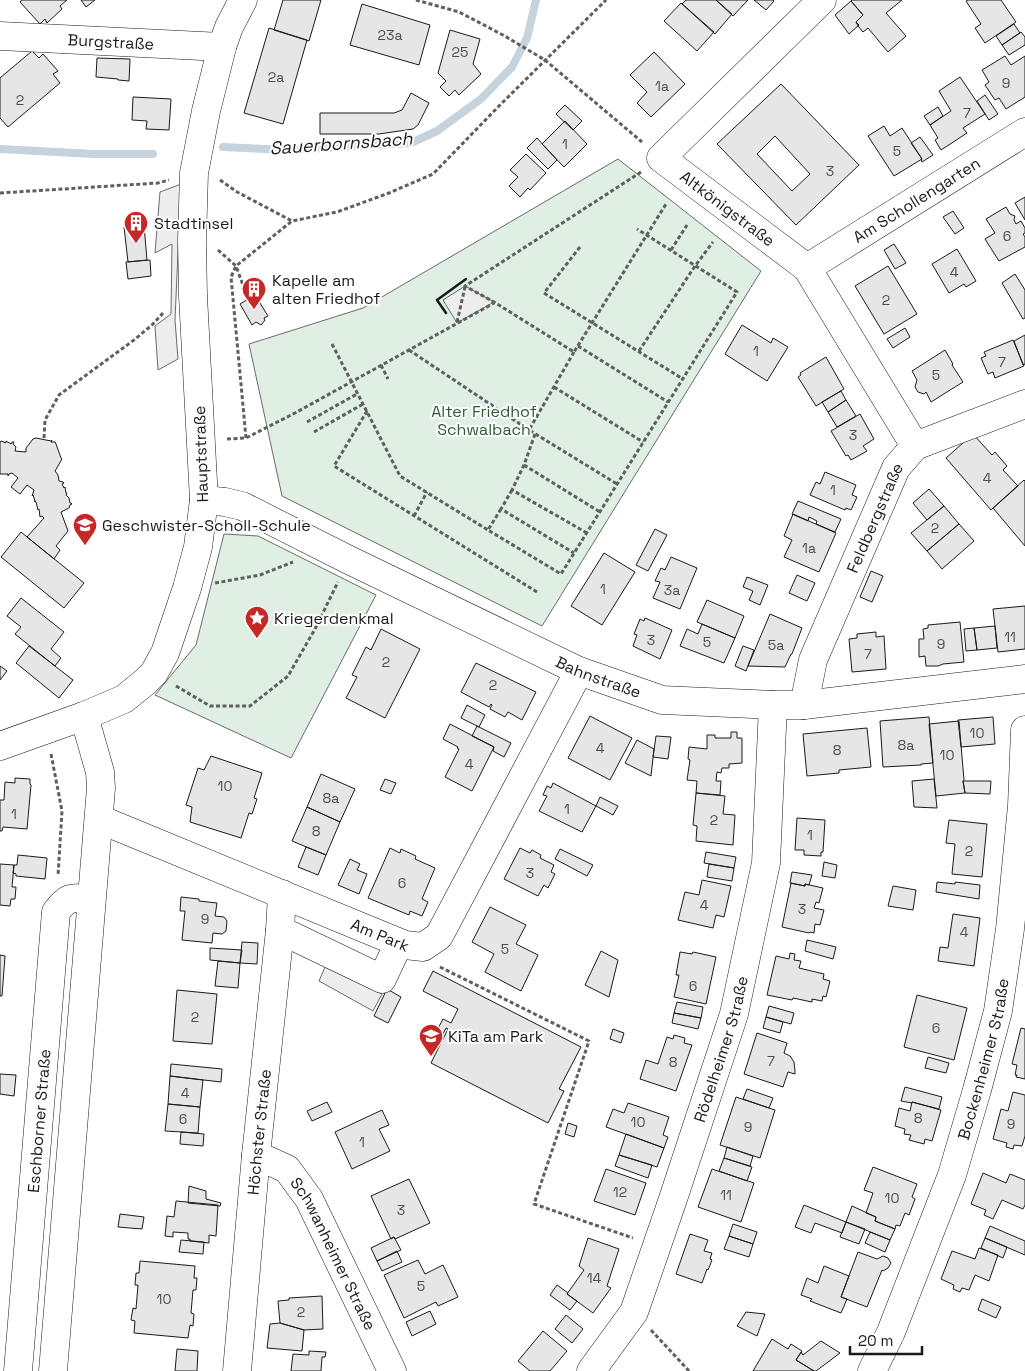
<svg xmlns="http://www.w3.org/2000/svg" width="1025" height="1371" font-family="'Space Grotesk',sans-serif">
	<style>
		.green { fill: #e0efe3; stroke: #6a6a6a }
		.parking { fill: #ededed; stroke: #6a6a6a }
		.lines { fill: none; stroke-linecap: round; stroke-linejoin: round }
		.stream { stroke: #c6d2dc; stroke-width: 8 }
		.building { fill: #e6e6e6; stroke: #1a1a1a; fill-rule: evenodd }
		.minor-casing { stroke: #1a1a1a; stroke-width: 29 }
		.path { stroke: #5f5f5f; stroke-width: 3; stroke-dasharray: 4 2.5; stroke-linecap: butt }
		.minor { stroke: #fff; stroke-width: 28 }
		.wall { stroke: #1a1a1a; stroke-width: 2.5 }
		.labels { text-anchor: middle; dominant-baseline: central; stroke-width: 4; stroke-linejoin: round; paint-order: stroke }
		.number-label { font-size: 14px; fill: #4d4d4d }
		.street-label { font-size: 16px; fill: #1a1a1a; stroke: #fff }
		.poi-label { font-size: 16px; fill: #1a1a1a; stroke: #fff; text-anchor: start }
		.park-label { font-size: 16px; fill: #2b5a34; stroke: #fff }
		.water-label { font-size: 18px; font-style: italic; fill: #1a1a1a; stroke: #fff }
	</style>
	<rect width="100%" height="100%" fill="#fff"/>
	<path class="green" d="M618,159L761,271L542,626L282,496L249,344L363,308Z
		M224,534L258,536L376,595L291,758L155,695L196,645Z"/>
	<path class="parking" d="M181,184L175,320L178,359L158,370L155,326L171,314L172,244L155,253L160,192Z
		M465,286L494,302L457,323L443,300Z
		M325,967L382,994L373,1011L319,981Z"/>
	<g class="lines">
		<path class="stream" d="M223,147L290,150L411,143L437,131L481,99L512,67L527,38L536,0
			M0,149L94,154H153"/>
	</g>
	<path class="building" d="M22,0H67L60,6L62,9L47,23L45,19L40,24L20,2Z
		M81,0H95L86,7Z
		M283,0H321L309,41L274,30Z
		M686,0H716L732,14L715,34L682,4Z
		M716,0H748L733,16Z
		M754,0H773L774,1L766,10Z
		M852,0H902L886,13L906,36L888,52L868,28L863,32L858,26L856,22L863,15L851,1Z
		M968,0H1001L1016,22L985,43L975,28L981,24L966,1Z
		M851,1L863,15L856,22L859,25L849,34L835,15Z
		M681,3L714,32L697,51L664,21Z
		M362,4L430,25L419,65L350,45Z
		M1014,24L1020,33L1002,45L996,36Z
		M269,28L307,40L283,124L244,113Z
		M450,30L480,39L473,64L481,74L459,95L455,90L449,96L440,87L446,81L438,73Z
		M1021,32L1025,37V45L1009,55L1002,45Z
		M32,51L39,58L43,54L58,71L53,74L60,83L8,127L0,118V78Z
		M654,52L685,84L651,117L637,103L647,92L630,75Z
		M1005,56L1011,65L1025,56V97L1006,109L999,98L995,100L985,85L989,82L982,70Z
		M97,58L130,59L129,81L118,80V79L96,77Z
		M960,77L985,114L963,128L967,133L941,150L935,140L938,138L930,125L951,111L939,91Z
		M781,84L859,165L796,225L717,144ZM775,136L810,174L792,191L757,154Z
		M411,93L429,103L418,125L413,129L379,134H320V113H394L402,110Z
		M985,95L998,114L989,120L977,101Z
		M133,97L171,99L169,130L146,129L147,121L132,120Z
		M565,105L582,121L573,130L556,114Z
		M938,107L943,116L930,125L924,116Z
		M565,121L587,144L564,167L542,144Z
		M884,126L890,136L902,128L922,159L894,176L868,136Z
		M920,137L933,155L922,162L921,159H922L911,143Z
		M537,138L557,160L548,169L527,148Z
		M526,154L546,173L530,190L528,188L520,197L509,186L518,177L510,170Z
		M1025,197V220L1015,203Z
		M1006,207L1010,214L1015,216L1014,220L1016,224L1021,221L1025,228V233L1023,234L1025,237V247L999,261L985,239L995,233L986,219Z
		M953,211L964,228L955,234L943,217Z
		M144,225L147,260L128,262L124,227Z
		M894,244L906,263L895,269L884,250Z
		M957,249L976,281L966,287L964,284L949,293L932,264Z
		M150,260L151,276L128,279L126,262Z
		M888,266L917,314L884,334L855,286Z
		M1015,274L1025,290V318L1023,319L1002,283Z
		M255,295L268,316L264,318L265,320L261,325L256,322L252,325L240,304Z
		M742,325L771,343L773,338L788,347L767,381L725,354Z
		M905,328L910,337L893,348L887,339Z
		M1025,335V364L1023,365L1014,341Z
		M1013,340L1024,366L995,378L993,372L988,374L981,358L986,356L984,352Z
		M945,350L953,364L952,365L963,382L931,402L926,392L924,394L918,392L915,387L917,380L912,371Z
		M826,357L844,389L816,406L798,377L801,375L800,373Z
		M841,391L846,400L828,412L822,402Z
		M846,400L856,416L837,427L828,412Z
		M860,414L874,439L863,446L867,451L851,460L848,455L846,456L831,431Z
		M973,434L992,455L995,452L1007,466L1003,470L1018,486L991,510L946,458Z
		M36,438L51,441L52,440L51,442H55L56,444L61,458L62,459L55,471L58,475L59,481L63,482L64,483L62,484L64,488L65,487L66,493H67L66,495L69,498L70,503H71L72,504L70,505L69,508L61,512L68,531L56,546L60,550L54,559L27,537L44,518L42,516L40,517L39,509L38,510L36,502L34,501H35L33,495L32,496L34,490L27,485L20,494L11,487L18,478L12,473L9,474L8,476V474H0V442L1,441L6,443V441L11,444L12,442H14L13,444L16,447L15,451L26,452V448L33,439Z
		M825,472L856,485L852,495L857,497L851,510L846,508L845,510L810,495L816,482L820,484Z
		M1024,480L1025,481V546L993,508Z
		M929,489L944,506L927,520L913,503Z
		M798,501L841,519L835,532L816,524L817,521L809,517L808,521L792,514Z
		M944,506L959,524L927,551L911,533Z
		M793,514L836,533L819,572L784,557L792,540L784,536Z
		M959,524L974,541L942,569L927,551Z
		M655,529L667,535L648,571L636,565Z
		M21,532L84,583L64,608L1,557Z
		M604,553L635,572L602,625L571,606Z
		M671,557L697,568L680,609L653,598L660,582L655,581L661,568L665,570Z
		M871,571L883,576L872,602L860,597Z
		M797,575L815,583L807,601L789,593Z
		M747,577L768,585L760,605L749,600L753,591L743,587Z
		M21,598L64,632L51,649L61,658L55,666L15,634L21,627L7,616Z
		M707,600L744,616L735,638L697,622Z
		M1025,606V649L998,652L993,609Z
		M770,614L802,628L792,654H791L785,667L748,666Z
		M645,618L672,630L660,659L633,646L637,635L634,634L640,619L644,621Z
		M960,622L964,662L943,664L938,666H926L925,656L919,657V639H924L923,629L928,628V625Z
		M702,624L735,638L724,663L680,646L687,629L698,634Z
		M995,626L997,648L977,650L974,628Z
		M974,628L977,650L966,651L964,629Z
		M381,629L420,649L385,718L346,698L357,677L352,675L366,647L371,650Z
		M876,632V637L884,636L886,669L852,672L849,639L857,638V634Z
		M29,646L73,680L59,698L16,663Z
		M743,646L754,650L746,671L735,666Z
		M476,663L536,692L522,720L508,712L505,717L490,709L492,705L491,704L489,707L461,692Z
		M0,666L7,671L0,680Z
		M467,705L485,715L479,727L461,718Z
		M590,716L632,738L610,780L568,758Z
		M929,717L933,763L921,764V765L883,767L880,721Z
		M993,717L995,744L961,747L958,720Z
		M959,721L964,780L963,781L965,793L936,796L929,724Z
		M450,724L494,747L472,791L445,777L459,749L457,748L458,747L443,739Z
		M477,726L511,743L504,757L493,751L494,747L472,736Z
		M867,728L871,767L839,770V773L807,776L803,734Z
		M731,732H737V738H742V763L729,764V768H722L721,773L717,772L716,781H721L720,795L696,793L697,781L687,780L690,760L688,759L689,747L707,749V735H715V738H731Z
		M656,736L671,737L668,759L653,757Z
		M637,740L654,749L651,776L625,763Z
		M211,756L262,773L254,798L257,799L252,814L249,813L241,838L190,822L192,807L186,805L198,768L204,770Z
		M321,774L355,789L340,822L307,807Z
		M15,778L30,779V784L31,785L27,829L3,827L2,831H0V800H4L5,782L15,783Z
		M385,779L396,783L391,794L380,790Z
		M934,779L937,808L914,807L912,781Z
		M963,781H991L990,794L965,793Z
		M553,783L596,806L582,832L539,811L547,796L543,795L547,786L551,788Z
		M696,793L725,796L723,814L735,815L733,845L696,841L697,826L693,825Z
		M600,797L618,806L613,815L596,806Z
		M307,807L340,822L326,855L292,841Z
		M797,818L825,820L823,852H821V856L804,855V850H795Z
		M949,820L987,824L982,877L952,874L955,844L946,843Z
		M306,847L326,855L318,875L298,867Z
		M390,848L400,853L401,849L416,856L415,859L435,868L422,899L428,902L422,916L410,911L409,915L368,898Z
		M520,848L530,853L532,850L541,855L540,858L554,865L551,872L555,874L548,888L544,885L538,896L504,879Z
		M560,849L593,865L587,876L555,859Z
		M706,852L736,857L734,868L704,863Z
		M18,855L47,858L45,879L16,876V874L13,873L14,865H17Z
		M350,859L360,864L357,870L367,874L359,894L338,885Z
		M824,862L837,865L835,878L822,876Z
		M0,864L14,865L12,887H16L15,899H11L10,906L0,905Z
		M709,864L734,868L732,881L707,877Z
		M792,872L812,875L809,885L805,884V886L790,883Z
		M702,880L731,886L724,917L716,915L713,928L678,920L685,892L699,895Z
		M937,882L955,884V882L980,885L979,899L936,892Z
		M791,883L805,886V884L823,888L819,903L816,902L814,908L824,910L820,925L815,924L814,933L810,932L809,933L782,927Z
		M893,886L916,890L913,910L888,906Z
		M181,897L199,899V901L217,903L215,916L224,917L227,921L226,931L222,934L213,933L212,943L182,940L185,911H180Z
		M490,907L526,925L516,944L538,955L521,991L485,972L494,954L472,942Z
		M953,914L980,918L974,966L938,961L940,947L948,948Z
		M807,940L836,947L833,959L805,951Z
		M242,942L258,943L257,964L240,963Z
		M210,948L242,950L240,963L210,960Z
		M601,951L618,960L609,997L585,985Z
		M680,952L692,954L693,952L716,957L706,1004L674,997L679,975H676Z
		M790,953L795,954L794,960L801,961L799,968L824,974L823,979L830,981L826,997L823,996L822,1001L812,999V1002L793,998L792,1000L767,995L776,956L789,959Z
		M0,955L5,956L2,996H0Z
		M218,961L240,963L238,988L215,986Z
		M433,971L581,1047L559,1089L564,1091L548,1123L431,1063L448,1029L446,1028L433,1054L426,1051L443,1019L451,1023L458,1009L423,991Z
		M387,989L401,997L388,1023L374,1016Z
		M177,990L217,994L212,1044L173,1041Z
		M917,995L967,1008L954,1060L904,1047Z
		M677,1002L703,1007L701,1018L674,1013Z
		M769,1006L794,1013L791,1024L766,1017Z
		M674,1013L701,1018L698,1029L672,1023Z
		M766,1017L783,1022L780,1033L763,1028Z
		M1021,1028L1025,1029V1079L1016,1077L1017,1075H1015L1017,1065L1012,1064Z
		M613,1029L624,1033L621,1043L610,1039Z
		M757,1033L787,1043L784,1053L790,1056L794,1062L795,1071V1074L788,1072L783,1087L744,1074Z
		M674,1035L685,1038L684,1043L692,1045L676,1091L640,1079L646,1060L658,1064L667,1037L673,1039Z
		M928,1057L949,1063L946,1073L925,1068Z
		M171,1064L222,1069L221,1082L170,1076Z
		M0,1074L16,1075L14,1096L0,1094Z
		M170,1076L203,1080L200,1107L168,1104Z
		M905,1087L942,1097L939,1109L912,1102V1103L901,1101Z
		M747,1089L773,1098L769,1108L743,1099Z
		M1013,1092L1025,1095V1136L1022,1146L1014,1145L1013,1149L1006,1147L1007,1143L993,1139L1001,1109L1008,1111Z
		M736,1097L775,1110L760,1158L720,1145Z
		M327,1102L332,1112L312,1121L307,1111Z
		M912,1102L941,1110L932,1141L925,1139L924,1144L909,1140L911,1135L904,1134L905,1129L895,1126L899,1108L910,1111Z
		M628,1103L669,1117L663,1135L668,1137L664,1148L606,1127L613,1109L624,1113Z
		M168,1104L200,1107L198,1133L165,1131Z
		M382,1110L389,1125L379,1129L390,1151L352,1169L335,1132Z
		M568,1123L577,1126L574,1137L565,1134Z
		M181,1132L204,1134L203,1146L180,1144Z
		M626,1134L664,1148L657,1167L619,1155Z
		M727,1147L753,1156L750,1166L724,1158Z
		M619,1155L652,1165L648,1178L615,1166Z
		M724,1158L752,1167L747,1181L719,1171Z
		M873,1167L917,1184L912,1197L915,1199L909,1215L905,1213L900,1226L896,1225L895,1229L875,1221L876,1217L866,1213L873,1193L864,1190Z
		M606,1169L646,1183L635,1215L594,1201Z
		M712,1169L754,1183L741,1222L698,1207Z
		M983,1173L1006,1183L1010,1174L1025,1180V1205L1023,1209L1002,1200L993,1219L984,1215L986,1210L971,1204Z
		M409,1179L430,1223L395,1239L394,1237L391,1239L371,1196Z
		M189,1186L206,1191V1199L221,1203L220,1206L188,1203Z
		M176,1201L218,1205L216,1236L209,1235V1243L190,1241V1239H188V1233L173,1232V1237L165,1236L167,1216L174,1217Z
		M804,1205L846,1222L842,1233L815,1223L811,1233L795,1227Z
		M852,1206L876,1217L875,1221L895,1229L890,1240L846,1222Z
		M120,1214L144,1217L142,1229L118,1227Z
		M846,1222L865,1229L859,1244L840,1237Z
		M733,1224L757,1232L753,1244L729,1236Z
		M990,1226L1025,1241V1255L985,1238Z
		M870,1232L890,1240L885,1252L865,1243Z
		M690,1234L708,1240L704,1251L712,1253L710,1259L712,1260L708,1270L707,1269L702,1283L676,1274Z
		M729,1236L753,1244L749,1257L724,1249Z
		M394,1237L401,1250L377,1261L371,1248Z
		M588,1238L619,1249L607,1286L611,1288L593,1313L567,1294L584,1270L579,1266Z
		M985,1238L1007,1247L1003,1258L981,1248Z
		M181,1240L204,1242L203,1254L179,1252Z
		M979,1248L998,1255L989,1281L975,1275L969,1290L962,1288L960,1292L953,1289L954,1285L941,1279L952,1251L975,1259Z
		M397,1251L402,1262L382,1271L377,1261Z
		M858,1252L877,1259L883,1256L888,1258L891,1263L888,1268L883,1271L882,1270L867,1307L841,1297Z
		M418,1260L425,1274L443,1265L458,1297L438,1306L436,1302L404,1318L384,1275Z
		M140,1261L195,1266L194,1278H197L196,1290H193L191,1313L194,1314L193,1326L190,1325L188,1338L134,1333L135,1321L131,1320L133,1308L136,1309L138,1285H135L136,1273H139Z
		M824,1266L849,1276L841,1297L847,1299L841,1313L810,1301L812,1299L801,1295L807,1278L818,1283Z
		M557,1285L568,1293L567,1294L577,1301L570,1310L550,1295Z
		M322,1296L323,1329L304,1330L280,1323L278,1301L289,1300V1298Z
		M982,1299L1001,1307L996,1318L978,1310Z
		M430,1311L436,1324L412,1336L406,1322Z
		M746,1312L765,1314L757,1336L737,1326Z
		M566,1315L583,1329L572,1343L555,1329Z
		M280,1323L304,1330L302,1351L267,1348L270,1324Z
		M543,1331L567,1351L550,1371H530L518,1361Z
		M772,1339L788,1349L791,1344L802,1351L796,1360L814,1371H753Z
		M821,1341L840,1353L816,1371H814L796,1360L801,1352L803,1355Z
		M177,1349L198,1351L197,1371H175Z
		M309,1351L326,1352L325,1357H322L321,1371H291L293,1354L309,1355Z"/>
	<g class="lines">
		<defs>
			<g id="minor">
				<path id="s1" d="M822,0L661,158L807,268L915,446"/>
				<path id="s2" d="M0,36L222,47"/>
				<path id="s3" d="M807,268L1025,132"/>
				<path id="s4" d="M204,500L225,502L242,506L349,560L579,671L662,700L773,705H804L1025,679"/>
				<path id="s5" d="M804,705L813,660L896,468L915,446L1025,404"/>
				<path d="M0,746L84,716L124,699L145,682L154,673L165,653L187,588L198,547L204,500L193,296L192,240L194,173L206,111L222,47L229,27L243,0"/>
				<path id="s6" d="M99,819L405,945L423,947L439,936L579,671"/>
				<path d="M280,930L382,979L399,943"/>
				<path id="s7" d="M256,1155L287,1169L309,1199L392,1371"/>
				<path id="s8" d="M18,1371L56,912C69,895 71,898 91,899"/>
				<path d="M53,1371L101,788L100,772L84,716"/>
				<path id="s9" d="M237,1371L256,1155L280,930L282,894"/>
				<path id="s10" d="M591,1371L634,1312L673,1199L734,1014L766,863L773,705"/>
				<path id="s11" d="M872,1371L891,1332L952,1175L977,1090L998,1011L1010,929L1022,806L1025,730"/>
			</g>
		</defs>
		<use href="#minor" class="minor-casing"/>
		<path class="path" d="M416,0L459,12L503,35L545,60L642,142
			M641,172L465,286L494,302L574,352L666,204
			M220,180L237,192L292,221L337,212L389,193L433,174L500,105L606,0
			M0,193L158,183L169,180
			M580,247L544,293L683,379
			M218,250L236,266L248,299
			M671,250L687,225
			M457,322L465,287
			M332,344L400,476L488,530
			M578,346L668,402
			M409,350L529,430
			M639,351L695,266L713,242
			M574,352L529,430L617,484
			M381,365L388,379
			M554,387L643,442
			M367,411L334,466L537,592
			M307,422L357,394
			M314,432L363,404
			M535,434L524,465L512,490L587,533
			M44,438L45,420L59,395L134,340L152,325L163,313
			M246,438L231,277L236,266L292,221
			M227,439L246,438L295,413L494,303
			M524,465L600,512
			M512,490L501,509L574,553
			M501,509L488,530L561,574L737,292L637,229
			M414,516L427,492
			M215,583L260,575L293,562
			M176,686L210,706H250L288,676L315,629L338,582
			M51,754L62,811L58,876
			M440,967L589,1041L534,1204L633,1238
			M651,1330L689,1371"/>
		<use href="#minor" class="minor"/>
		<path class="wall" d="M446,313L437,300L466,279"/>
	</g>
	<defs>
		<symbol id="building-pin" viewBox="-11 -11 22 30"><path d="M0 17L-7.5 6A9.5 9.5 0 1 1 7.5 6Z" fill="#c62828" stroke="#fff"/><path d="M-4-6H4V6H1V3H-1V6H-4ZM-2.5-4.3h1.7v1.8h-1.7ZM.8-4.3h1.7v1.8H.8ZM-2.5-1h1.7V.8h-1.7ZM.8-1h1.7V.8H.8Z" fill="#fff"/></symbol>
		<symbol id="school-pin" viewBox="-11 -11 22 30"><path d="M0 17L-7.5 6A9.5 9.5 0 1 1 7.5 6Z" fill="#c62828" stroke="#fff"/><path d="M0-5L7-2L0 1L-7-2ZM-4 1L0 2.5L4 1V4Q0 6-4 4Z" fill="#fff"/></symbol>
		<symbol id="sight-pin" viewBox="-11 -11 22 30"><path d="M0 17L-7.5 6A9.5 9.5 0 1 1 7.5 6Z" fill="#c62828" stroke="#fff"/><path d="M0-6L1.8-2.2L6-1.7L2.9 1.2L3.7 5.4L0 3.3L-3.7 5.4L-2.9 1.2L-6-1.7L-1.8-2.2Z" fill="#fff"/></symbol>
	</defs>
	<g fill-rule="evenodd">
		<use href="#building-pin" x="122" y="209" width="28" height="38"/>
		<use href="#building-pin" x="240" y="275" width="28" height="38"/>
		<use href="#school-pin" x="71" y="511" width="28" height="38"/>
		<use href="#sight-pin" x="243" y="604" width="28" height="38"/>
		<use href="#school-pin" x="417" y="1022" width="28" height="38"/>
	</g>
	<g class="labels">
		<g class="number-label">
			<text x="390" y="35">23a</text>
			<text x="460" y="52">25</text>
			<text x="276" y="77">2a</text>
			<text x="1006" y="83">9</text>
			<text x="662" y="86">1a</text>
			<text x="20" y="100">2</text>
			<text x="967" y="113">7</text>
			<text x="565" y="144">1</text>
			<text x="897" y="151">5</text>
			<text x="830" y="171">3</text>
			<text x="1007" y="236">6</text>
			<text x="954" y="272">4</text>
			<text x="886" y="300">2</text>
			<text x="756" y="351">1</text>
			<text x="1002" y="362">7</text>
			<text x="936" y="375">5</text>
			<text x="853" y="435">3</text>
			<text x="987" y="478">4</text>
			<text x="833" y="490">1</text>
			<text x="935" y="528">2</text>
			<text x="809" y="548">1a</text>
			<text x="603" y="589">1</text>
			<text x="672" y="590">3a</text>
			<text x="1010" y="637">11</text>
			<text x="651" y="640">3</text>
			<text x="707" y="642">5</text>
			<text x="941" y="644">9</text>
			<text x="776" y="645">5a</text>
			<text x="868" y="654">7</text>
			<text x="386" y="662">2</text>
			<text x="493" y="685">2</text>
			<text x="977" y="733">10</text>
			<text x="906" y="745">8a</text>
			<text x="600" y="748">4</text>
			<text x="837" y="750">8</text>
			<text x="947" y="755">10</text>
			<text x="469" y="764">4</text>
			<text x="225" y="786">10</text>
			<text x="331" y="798">8a</text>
			<text x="567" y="809">1</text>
			<text x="14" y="814">1</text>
			<text x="714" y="820">2</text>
			<text x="316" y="831">8</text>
			<text x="810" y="835">1</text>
			<text x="969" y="851">2</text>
			<text x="530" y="873">3</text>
			<text x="402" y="883">6</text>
			<text x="704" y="905">4</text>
			<text x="802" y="909">3</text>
			<text x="205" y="919">9</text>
			<text x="964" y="932">4</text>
			<text x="505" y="949">5</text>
			<text x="693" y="986">6</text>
			<text x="195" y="1017">2</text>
			<text x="936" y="1028">6</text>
			<text x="771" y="1061">7</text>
			<text x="673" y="1062">8</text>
			<text x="185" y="1093">4</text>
			<text x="918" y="1118">8</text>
			<text x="183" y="1119">6</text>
			<text x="638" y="1122">10</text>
			<text x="1011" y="1124">9</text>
			<text x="748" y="1127">9</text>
			<text x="362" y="1142">1</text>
			<text x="620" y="1192">12</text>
			<text x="726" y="1195">11</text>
			<text x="892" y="1198">10</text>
			<text x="401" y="1210">3</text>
			<text x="594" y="1278">14</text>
			<text x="421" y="1286">5</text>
			<text x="164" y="1299">10</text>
			<text x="301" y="1312">2</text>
		</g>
		<g class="street-label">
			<text stroke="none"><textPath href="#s2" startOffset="111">Burgstraße</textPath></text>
			<text stroke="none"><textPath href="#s3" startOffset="129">Am Schollengarten</textPath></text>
			<text stroke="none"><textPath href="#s1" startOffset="309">Altkönigstraße</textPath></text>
			<text transform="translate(201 454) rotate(-92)">Hauptstraße</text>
			<text stroke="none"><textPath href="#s5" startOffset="201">Feldbergstraße</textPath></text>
			<text stroke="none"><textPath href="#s4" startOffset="434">Bahnstraße</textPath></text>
			<text stroke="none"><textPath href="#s6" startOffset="304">Am Park</textPath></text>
			<text stroke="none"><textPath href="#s10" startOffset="350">Rödelheimer Straße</textPath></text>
			<text stroke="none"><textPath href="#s11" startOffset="332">Bockenheimer Straße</textPath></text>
			<text stroke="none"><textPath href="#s8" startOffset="251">Eschborner Straße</textPath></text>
			<text stroke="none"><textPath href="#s9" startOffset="240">Höchster Straße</textPath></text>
			<text stroke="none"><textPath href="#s7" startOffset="131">Schwanheimer Straße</textPath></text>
		</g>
		<g class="poi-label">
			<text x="154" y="223">Stadtinsel</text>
			<text x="272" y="280">Kapelle am<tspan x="272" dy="18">alten Friedhof</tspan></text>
			<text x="102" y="525">Geschwister-Scholl-Schule</text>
			<text x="274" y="618">Kriegerdenkmal</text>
			<text x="448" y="1036">KiTa am Park</text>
		</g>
		<g class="park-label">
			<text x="484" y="411">Alter Friedhof<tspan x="484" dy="18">Schwalbach</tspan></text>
		</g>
		<g class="water-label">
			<text transform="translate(341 143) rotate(-4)">Sauerbornsbach</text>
		</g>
	</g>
	<path d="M850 1346v8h72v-8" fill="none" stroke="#1a1a1a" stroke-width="2.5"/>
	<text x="858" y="1346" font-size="15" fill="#1a1a1a" stroke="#ffffff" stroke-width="4" paint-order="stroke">20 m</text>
</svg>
